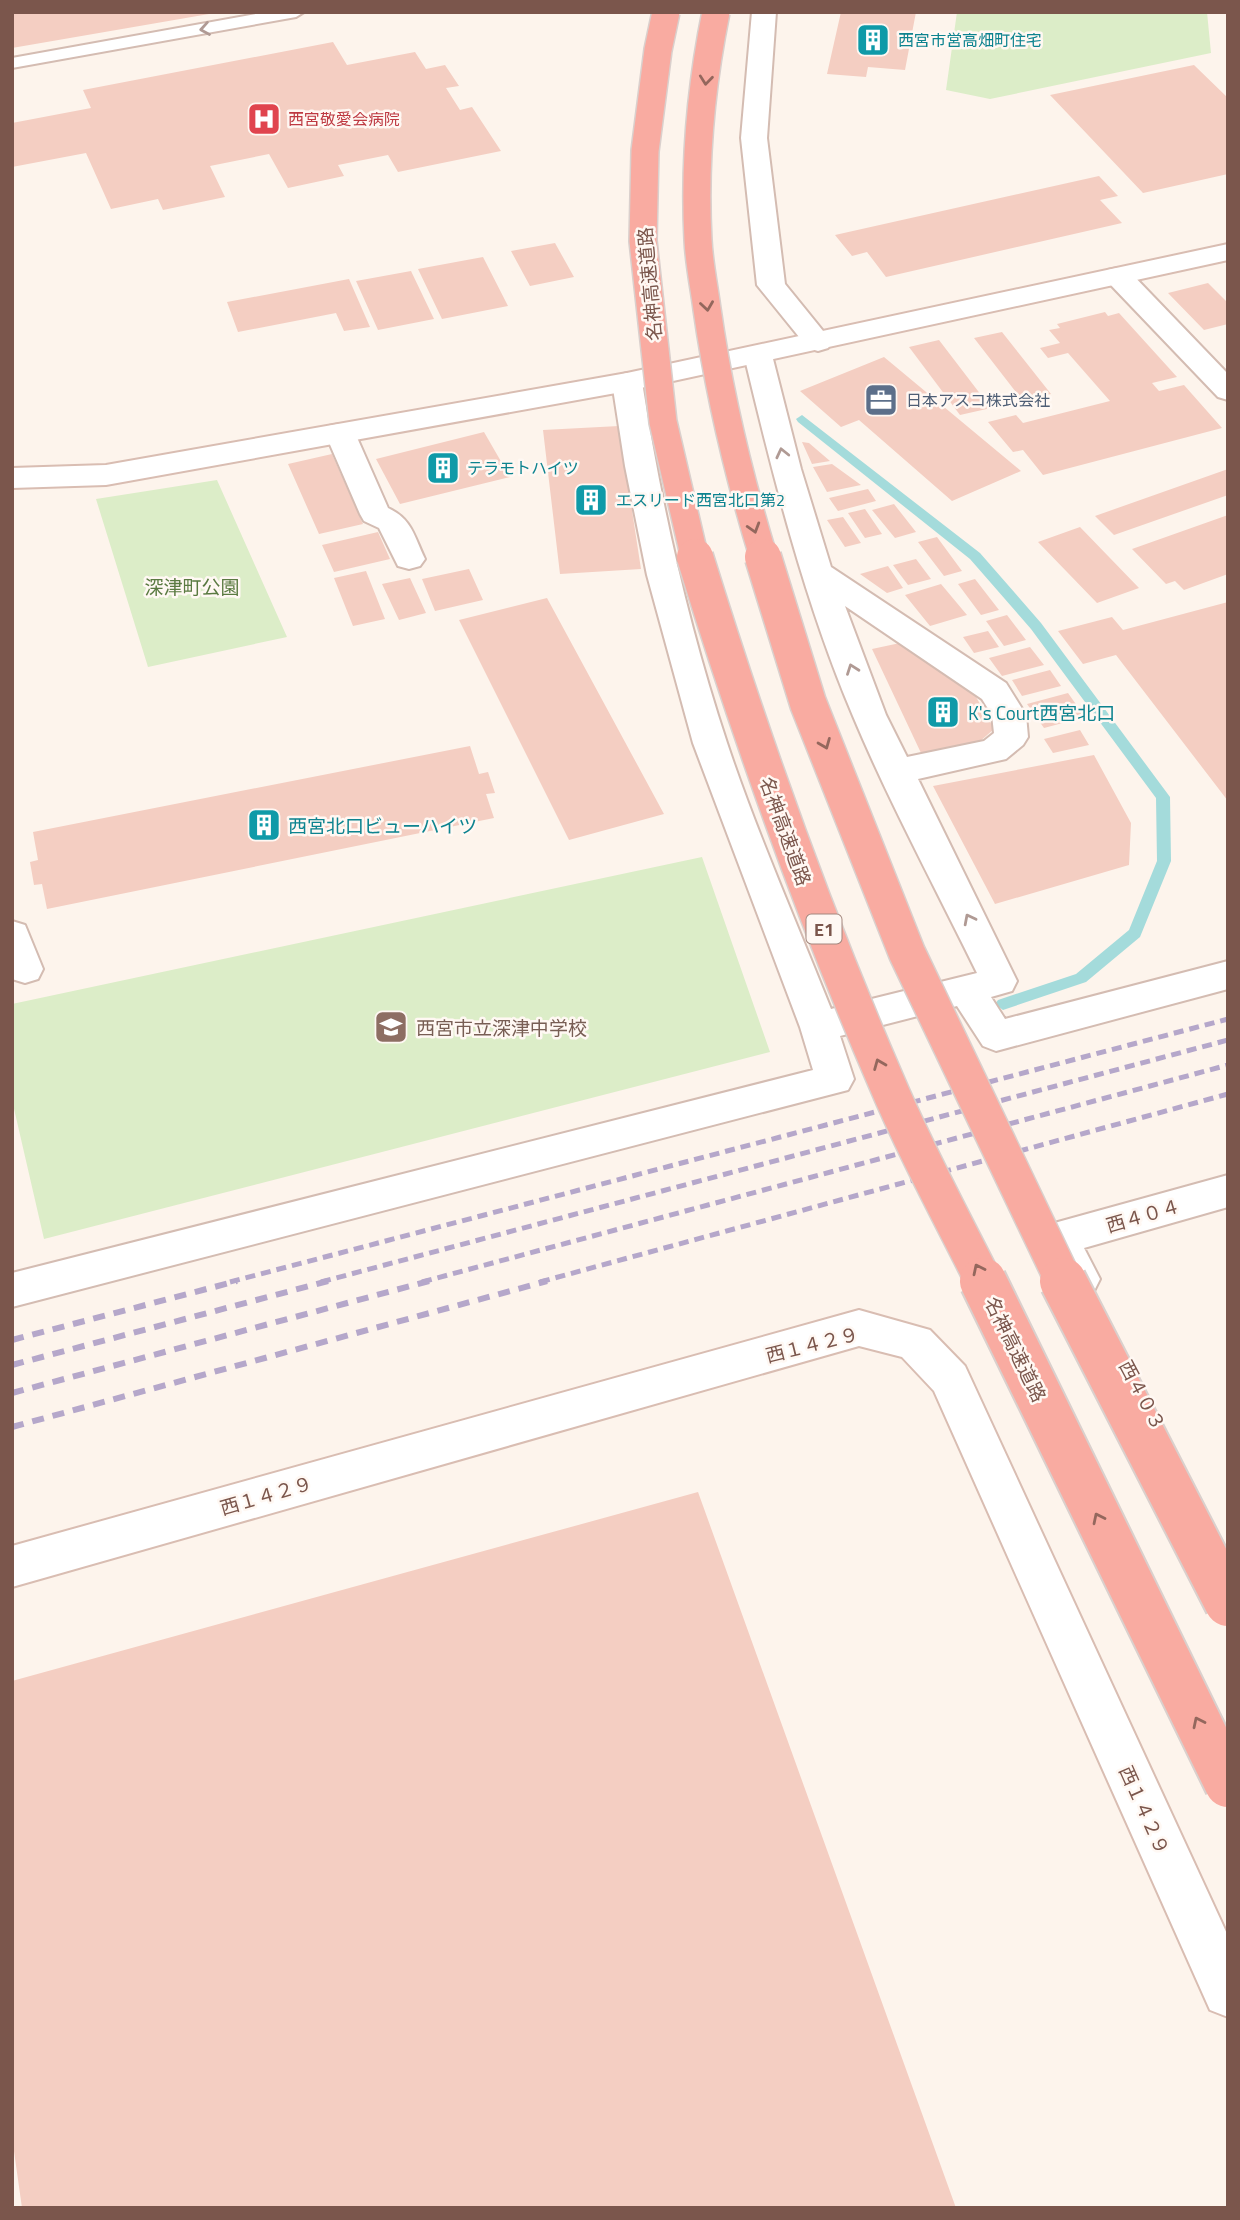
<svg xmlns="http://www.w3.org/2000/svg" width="1240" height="2220" font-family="'Titillium Web','Noto Sans JP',sans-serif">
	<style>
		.green { fill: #dcedc8 }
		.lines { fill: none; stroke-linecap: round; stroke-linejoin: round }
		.stream { fill: #a4dbdb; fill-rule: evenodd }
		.building { fill: #f4cec2 }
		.lane-casing { stroke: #d4bcb2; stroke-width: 4 }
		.street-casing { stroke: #d4bcb2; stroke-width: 4 }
		.secondary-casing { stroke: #d9bdb2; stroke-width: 4 }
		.lane { fill: #fff; fill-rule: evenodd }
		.street { fill: #fff; fill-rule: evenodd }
		.secondary { fill: #fff; fill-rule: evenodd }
		.rail-far1 { stroke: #b5a7ca; stroke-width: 5; stroke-dasharray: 10 6; stroke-linecap: butt }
		.rail { stroke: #b5a7ca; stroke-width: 6; stroke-dasharray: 12 9; stroke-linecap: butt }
		.highway-bridge-far2-casing { stroke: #dad0cd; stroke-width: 30; stroke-linecap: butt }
		.highway-bridge-far1-casing { stroke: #dad0cd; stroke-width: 39; stroke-linecap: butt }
		.highway-bridge-casing { stroke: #dad0cd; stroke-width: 50; stroke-linecap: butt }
		.highway-bridge-far2 { stroke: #f9aba1; stroke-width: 27 }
		.highway-bridge-far1 { stroke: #f9aba1; stroke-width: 36 }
		.highway-bridge { stroke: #f9aba1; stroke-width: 46 }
		.oneway { stroke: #b09a94 }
		.oneway2 { stroke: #94675d }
		.labels { text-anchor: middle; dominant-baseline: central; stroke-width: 5; stroke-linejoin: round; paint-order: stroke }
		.far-culture-label { font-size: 16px; fill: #0d838f; stroke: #fff8f3; text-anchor: start }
		.far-health-label { font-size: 16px; fill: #be3a42; stroke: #fff8f3; text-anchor: start }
		.far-service-label { font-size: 16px; fill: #4e5e75; stroke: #fff8f3; text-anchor: start }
		.shield { fill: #fff8f3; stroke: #a3877e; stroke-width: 2 }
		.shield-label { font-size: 18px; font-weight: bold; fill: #7b564c }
		.street-label { font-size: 19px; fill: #7b564c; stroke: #fff8f3 }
		.park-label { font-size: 19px; fill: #5a7a41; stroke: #fff8f3 }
		.culture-label { font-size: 19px; fill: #0d838f; stroke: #fff8f3; text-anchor: start }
		.education-label { font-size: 19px; fill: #785e54; stroke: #fff8f3; text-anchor: start }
	</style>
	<rect width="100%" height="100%" fill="#fdf4ec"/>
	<path class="green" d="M957,12H1207L1211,53L990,99L946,90Z
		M217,480L287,637L148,667L96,499Z
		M702,857L770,1052L44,1239L12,1100V1004Z"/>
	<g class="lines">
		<path class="stream" d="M802,415L980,553L1041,623L1170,797L1171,861L1140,937L1086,982L1003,1010L995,1004L998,1000L1076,974L1129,930L1157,861L1156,798L1031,629L970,559L798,422L796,419Z"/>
	</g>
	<path class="building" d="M12,12H208L209,14L12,48Z
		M841,12H916L905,70L868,67L866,77L827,74Z
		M333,42L347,65L415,52L426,69L445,65L459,86L446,88L460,110L472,107L501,151L398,172L388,155L338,165L344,176L288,188L269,154L210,166L225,197L163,210L158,199L111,209L86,153L12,167V123L91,108L83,90Z
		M1194,65L1228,98V174L1143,193L1050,95Z
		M1099,176L1118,196L1100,200L1122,223L886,277L867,252L852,256L835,235Z
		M555,243L574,277L530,286L511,251Z
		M483,257L508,306L442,319L418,269Z
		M411,271L434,319L378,330L356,281Z
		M349,279L370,327L344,331L336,313L238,332L227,302Z
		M1208,283L1228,303V324L1204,330L1168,293Z
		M1105,312L1108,316L1119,313L1177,377L1152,383L1159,391L1184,385L1222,428L1043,475L1023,450L1013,452L988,422L1016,415L1023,423L1110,401L1068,353L1048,358L1040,348L1060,343L1049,330L1060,328L1057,324Z
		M1002,332L1051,394L1022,400L974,338Z
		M939,340L991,408L960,415L909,347Z
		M884,357L1021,471L952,501L859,420L841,427L800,391Z
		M619,426L641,569L560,574L543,430Z
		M484,432L510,477L400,504L376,459Z
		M802,442L809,443L830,461L812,464Z
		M332,454L363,524L319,534L288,464Z
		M832,464L861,485L827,492L813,467Z
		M1228,469V495L1114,535L1095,516Z
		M868,489L876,501L838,511L829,498Z
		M894,504L916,532L895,538L872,510Z
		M865,509L882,534L865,538L848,513Z
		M1228,515V574L1184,590L1175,581L1166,584L1132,549Z
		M843,517L861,543L845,547L827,520Z
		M1080,527L1139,588L1097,603L1038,542Z
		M378,532L390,559L334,572L322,545Z
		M937,537L962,571L944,576L918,542Z
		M916,559L931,579L908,585L893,565Z
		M888,566L903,588L887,593L860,574Z
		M469,569L483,600L435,611L422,579Z
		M366,571L385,619L353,626L334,578Z
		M410,578L426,613L399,620L382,584Z
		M975,579L999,610L981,615L958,584Z
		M941,584L967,615L930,626L905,595Z
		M547,598L664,814L569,840L459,620Z
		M1228,602V801L1116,655L1083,664L1058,631L1112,617L1123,630Z
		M1007,615L1026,640L1004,646L986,621Z
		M988,631L999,647L974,653L963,637Z
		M900,643L975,695L994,729L978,743L921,753L872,649Z
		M1030,647L1044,665L1002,676L989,658Z
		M1050,670L1061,686L1022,696L1012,680Z
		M1068,693L1085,717L1044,728L1027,704Z
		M1080,730L1089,745L1053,753L1044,739Z
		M470,746L479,774L488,772L495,793L486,794L494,818L47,909L42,884L34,885L30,862L38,860L33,832Z
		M1094,755L1131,823L1129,865L995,904L933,786Z
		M698,1492L956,2208H22L12,2137V1681Z"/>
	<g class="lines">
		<defs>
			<path id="lane" d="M267,12H304L296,17L12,68V58Z"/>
			<path id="street" d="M752,12H776L767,138L785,284L832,342L828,348L818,351L808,348L757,285L741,138Z
				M1118,268L1128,270L1228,374V400L1218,397L1108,282L1104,276L1108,270Z
				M758,346L768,349L772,355L801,469L831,567L1006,683L1026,715L1028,737L1023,745L1006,759L918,779L1017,981L1012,991L991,997L1005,1019L1228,961V989L996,1051L983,1046L957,1006L840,1036L854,1079L848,1090L12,1307V1273L813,1070L800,1027L693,743L647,575L625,466L612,382L617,376L627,373L637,376L642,382C661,504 688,625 727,743C757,833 796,921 831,1009L977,973C935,887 889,802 853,716C804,601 773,476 744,355L748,349ZM845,606L982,699L992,715L994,733L984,741L907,757L886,715Z
				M340,424L351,426L355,433L388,508C412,519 414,536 425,559L420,566L409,569L398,566L379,528L364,521L360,514L325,433L329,426Z
				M12,921L25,925L43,969L38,979L25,983L12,979Z
				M1228,1175V1207L1084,1248L1100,1279L1094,1291L1080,1296L1066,1291L1038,1239L1044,1227L1058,1222Z"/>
			<path id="secondary" d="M1228,244V260L627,391L106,485L12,488V468L106,465L627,373Z
				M859,1310L930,1330L965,1366L1228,1936V2017L1210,2010L934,1391L902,1357L859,1346L12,1587V1546Z"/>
		</defs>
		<use href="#lane" class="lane-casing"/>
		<use href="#street" class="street-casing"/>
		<use href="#secondary" class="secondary-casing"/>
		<use href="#lane" class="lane"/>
		<use href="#street" class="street"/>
		<use href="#secondary" class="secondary"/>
		<path class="rail-far1" d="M230,1282L1228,1019
			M321,1282L1228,1040
			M422,1282L1228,1065
			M540,1282L1228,1094"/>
		<path class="rail" d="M12,1340L237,1281
			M12,1365L328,1281
			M12,1393L429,1281
			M12,1427L547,1281"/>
		<defs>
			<path id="highway-bridge-far2" d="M666,12L658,50L645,151L643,241L663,422L695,559
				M716,12C701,86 694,164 698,240C699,263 704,286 707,309C719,394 739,477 764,559"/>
			<path id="highway-bridge-far1" d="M695,557C750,735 812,910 886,1081C915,1150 951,1216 984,1282
				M763,557L808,703L907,953L1064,1282"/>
			<path id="highway-bridge" d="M983,1281L1228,1784
				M1063,1281L1228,1603"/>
		</defs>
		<use href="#highway-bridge-far2" class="highway-bridge-far2-casing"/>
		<use href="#highway-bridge-far1" class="highway-bridge-far1-casing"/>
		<use href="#highway-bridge" class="highway-bridge-casing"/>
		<use href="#highway-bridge-far2" class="highway-bridge-far2"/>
		<use href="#highway-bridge-far1" class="highway-bridge-far1"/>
		<use href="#highway-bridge" class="highway-bridge"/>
	</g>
	<defs><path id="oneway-chevron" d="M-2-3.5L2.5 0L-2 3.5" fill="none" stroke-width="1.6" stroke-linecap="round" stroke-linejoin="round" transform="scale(1.75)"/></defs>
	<g class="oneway">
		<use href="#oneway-chevron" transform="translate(205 29) rotate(170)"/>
		<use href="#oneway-chevron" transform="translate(782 453) rotate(-103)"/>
		<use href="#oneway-chevron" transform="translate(852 669) rotate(-110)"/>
		<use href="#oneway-chevron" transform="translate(969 919) rotate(-117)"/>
	</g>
	<g class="oneway2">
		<use href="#oneway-chevron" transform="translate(706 80) rotate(96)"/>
		<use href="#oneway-chevron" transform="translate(707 306) rotate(82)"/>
		<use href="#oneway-chevron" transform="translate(754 528) rotate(73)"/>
		<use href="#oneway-chevron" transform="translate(825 744) rotate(68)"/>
		<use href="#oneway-chevron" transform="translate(879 1064) rotate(-112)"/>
		<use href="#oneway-chevron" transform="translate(978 1269) rotate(-116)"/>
		<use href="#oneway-chevron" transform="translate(1098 1518) rotate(-116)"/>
		<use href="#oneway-chevron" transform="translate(1198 1722) rotate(-116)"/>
	</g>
	<defs>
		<symbol id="building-square" viewBox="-11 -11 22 22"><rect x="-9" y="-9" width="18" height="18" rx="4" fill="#0f9aa8" stroke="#fff8f3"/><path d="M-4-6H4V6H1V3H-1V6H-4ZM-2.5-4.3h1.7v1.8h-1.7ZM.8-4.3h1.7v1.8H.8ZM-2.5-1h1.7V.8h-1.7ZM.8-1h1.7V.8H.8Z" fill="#fff"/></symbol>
		<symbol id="hospital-square" viewBox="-11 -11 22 22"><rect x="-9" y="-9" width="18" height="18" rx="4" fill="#e0444e" stroke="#fff8f3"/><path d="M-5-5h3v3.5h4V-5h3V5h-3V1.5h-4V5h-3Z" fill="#fff"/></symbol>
		<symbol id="office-square" viewBox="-11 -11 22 22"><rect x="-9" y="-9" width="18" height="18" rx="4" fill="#5c6f8a" stroke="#fff8f3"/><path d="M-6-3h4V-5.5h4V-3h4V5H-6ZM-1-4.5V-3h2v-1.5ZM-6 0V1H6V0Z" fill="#fff"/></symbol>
		<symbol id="school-square" viewBox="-11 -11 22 22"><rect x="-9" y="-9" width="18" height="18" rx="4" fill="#8d6e63" stroke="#fff8f3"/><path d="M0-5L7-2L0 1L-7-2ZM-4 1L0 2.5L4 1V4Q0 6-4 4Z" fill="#fff"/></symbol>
	</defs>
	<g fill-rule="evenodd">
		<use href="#building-square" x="854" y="21" width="38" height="38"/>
		<use href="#hospital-square" x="245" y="100" width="38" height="38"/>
		<use href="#office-square" x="862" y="381" width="38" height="38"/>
		<use href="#building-square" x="424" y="449" width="38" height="38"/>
		<use href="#building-square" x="572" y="481" width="38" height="38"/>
		<use href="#building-square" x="924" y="693" width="38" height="38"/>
		<use href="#building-square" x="245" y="806" width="38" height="38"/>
		<use href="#school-square" x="372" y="1008" width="38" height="38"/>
	</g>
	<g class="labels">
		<g class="far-culture-label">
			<text x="898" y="40">西宮市営高畑町住宅</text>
			<text x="467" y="468">テラモトハイツ</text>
			<text x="616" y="500">エスリード西宮北口第2</text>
		</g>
		<g class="far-health-label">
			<text x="288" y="119">西宮敬愛会病院</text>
		</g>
		<g class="far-service-label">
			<text x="906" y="400">日本アスコ株式会社</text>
		</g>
		<rect class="shield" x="806.5" y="914.5" width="35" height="29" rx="5"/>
		<g class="shield-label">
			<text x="824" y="929">E1</text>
		</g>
		<g class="street-label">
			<text transform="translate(649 284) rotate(-95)">名神高速道路</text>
			<text transform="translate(786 831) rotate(70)">名神高速道路</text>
			<text transform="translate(1143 1215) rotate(-16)">西４０４</text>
			<text transform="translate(812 1344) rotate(-14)">西１４２９</text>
			<text transform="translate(1016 1349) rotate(64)">名神高速道路</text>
			<text transform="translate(1143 1395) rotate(62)">西４０３</text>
			<text transform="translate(266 1495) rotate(-16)">西１４２９</text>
			<text transform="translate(1145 1810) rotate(66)">西１４２９</text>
		</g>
		<g class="park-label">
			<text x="192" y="586">深津町公園</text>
		</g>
		<g class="culture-label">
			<text x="968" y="712">K's Court西宮北口</text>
			<text x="288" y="825">西宮北口ビューハイツ</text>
		</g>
		<g class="education-label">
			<text x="416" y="1027">西宮市立深津中学校</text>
		</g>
	</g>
	<rect width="1240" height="2220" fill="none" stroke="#7b564c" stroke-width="28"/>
</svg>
